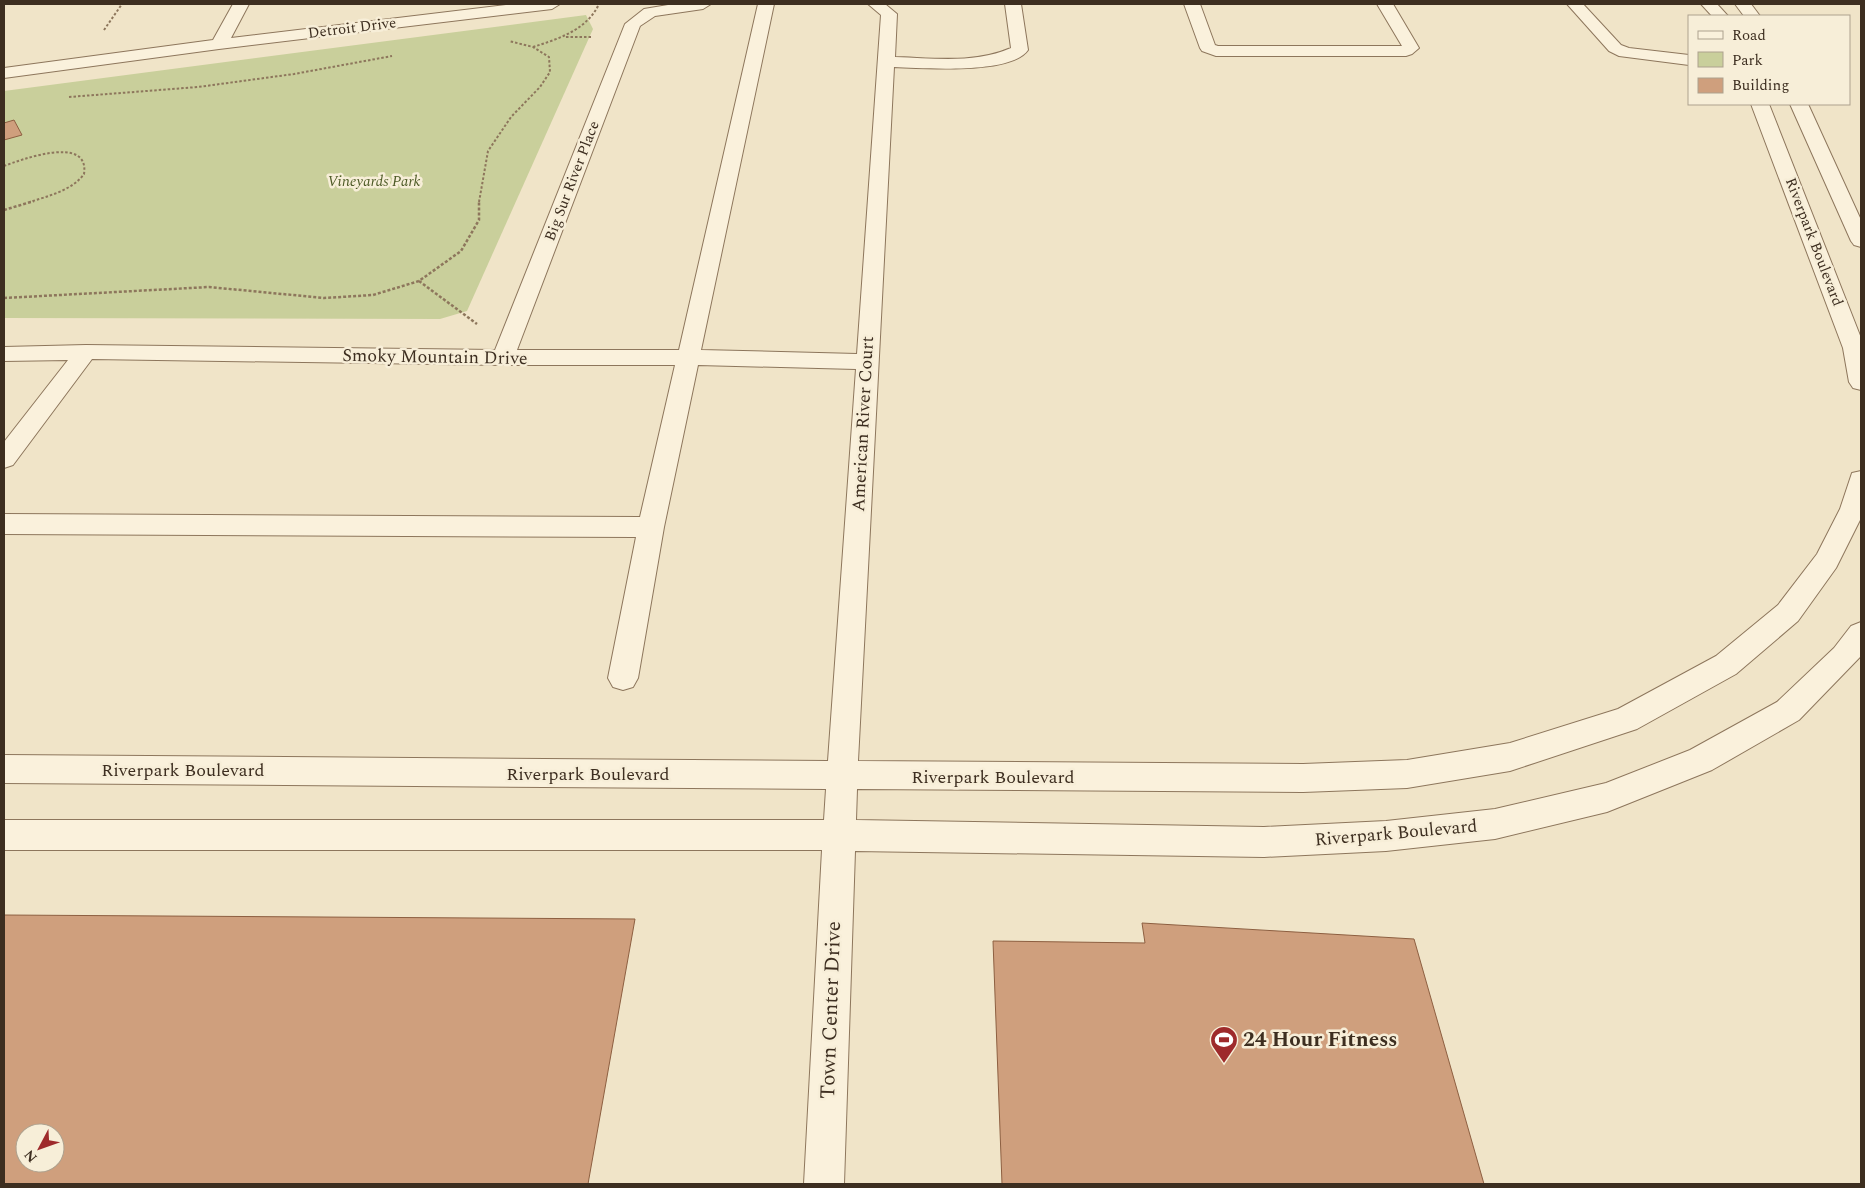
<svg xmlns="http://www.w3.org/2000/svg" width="1865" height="1188" font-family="Spectral,serif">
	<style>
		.green { fill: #c9cf9b }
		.building { fill: #cf9f7d; stroke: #8d5f41; fill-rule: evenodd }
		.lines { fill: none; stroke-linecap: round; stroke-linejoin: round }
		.minor-casing { stroke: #8d765c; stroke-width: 2 }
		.path-far1 { stroke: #8d765c; stroke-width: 2; stroke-dasharray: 2.5 2; stroke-linecap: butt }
		.path { stroke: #8d765c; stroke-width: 2.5; stroke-dasharray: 3 2; stroke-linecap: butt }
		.minor { fill: #faf1dc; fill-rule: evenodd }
		.labels { text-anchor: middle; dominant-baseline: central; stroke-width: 5; stroke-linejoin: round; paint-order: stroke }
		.far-street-label { font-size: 15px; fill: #3d2e20; stroke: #f7eed8 }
		.far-park-label { font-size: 15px; font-style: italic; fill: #4d5a26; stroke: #f7eed8 }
		.street-label { font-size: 18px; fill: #3d2e20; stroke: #f7eed8 }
		.near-street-label { font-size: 21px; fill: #3d2e20; stroke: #f7eed8 }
		.near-poi-label { font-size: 21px; font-weight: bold; fill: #3d2e20; stroke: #f7eed8; text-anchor: start }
	</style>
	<rect width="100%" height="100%" fill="#f0e4c8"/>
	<path class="green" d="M586,15L593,29L467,311L440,319L4,318V91Z"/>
	<path class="building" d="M14,120L22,135L4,140V123Z
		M4,915L635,919L588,1184H4ZM25,1133H55V1163H25Z
		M1142,923L1414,939L1484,1184H1002L993,941L1145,943Z"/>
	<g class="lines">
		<defs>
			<path id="minor" d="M233,4H249L231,38L515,4H560L552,9L219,49L4,78V68L213,40Z
				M674,4H711L703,9L655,16L640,26L517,350H679L758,4H774L701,350L857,354L881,15L868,4H885L897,14L895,57C934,58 974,64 1011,48L1005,4H1021L1028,50C1011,75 922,68 894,67L858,761L1303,764L1407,760L1510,743L1618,709L1716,656L1778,605L1817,554L1840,509L1852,473L1861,471V518L1836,568L1798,621L1736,674L1637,729L1510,771L1407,788L1303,792L857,789L856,820L1264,827L1386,821L1495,809L1606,783L1690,750L1777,702L1834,648L1851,626L1861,622V656L1799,720L1712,770L1607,812L1495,839L1386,851L1264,857L855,851L844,1184H804L822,850H4V820H824L826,789L4,783V755L828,761L856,369L698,365L664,527L638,678L633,687L623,690L613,687L608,678L636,537L4,534V514L640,517L675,365H503L92,359L13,465L4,468V442L68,360L4,361V347L86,345L495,350L625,24L644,9Z
				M1184,4H1200L1215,45L1218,46H1402L1377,4H1393L1419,48L1412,54L1406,56H1216L1202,51L1200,48Z
				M1567,4H1583L1621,45L1629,48L1689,55V65L1619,56L1609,51Z
				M1701,4H1717L1728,16H1712Z
				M1735,4H1751L1760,16H1744Z
				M1751,104H1769L1861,338V390L1853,388L1849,382L1843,348Z
				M1790,104H1808L1861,220V247L1854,245L1851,241Z"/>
		</defs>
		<use href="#minor" class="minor-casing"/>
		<path class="path-far1" d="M104,30L122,4
			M566,37H592
			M533,47C558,39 587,30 599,4
			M69,97L198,87L294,74L392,56
			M4,166C20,160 90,134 84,174C73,190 48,196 30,202
			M479,202L488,151L511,117L540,87L550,72L549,57L533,47L509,41"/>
		<path class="path" d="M4,210L34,201
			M419,281L477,324
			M4,298L209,287L324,298L373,295L419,281L461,251L479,220V201"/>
		<use href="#minor" class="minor"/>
	</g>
	<defs>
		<symbol id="stadium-pin" viewBox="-11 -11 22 30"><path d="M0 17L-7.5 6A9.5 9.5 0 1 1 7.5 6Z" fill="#9e2a2b" stroke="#f7eed8"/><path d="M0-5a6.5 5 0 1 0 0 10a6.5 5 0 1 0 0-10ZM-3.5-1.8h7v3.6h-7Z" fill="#fff"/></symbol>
	</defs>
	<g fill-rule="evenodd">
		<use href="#stadium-pin" x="1208" y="1024" width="32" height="43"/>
	</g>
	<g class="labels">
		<g class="far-street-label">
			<text transform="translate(352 28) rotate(-7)">Detroit Drive</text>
			<text transform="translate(572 181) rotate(-69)">Big Sur River Place</text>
			<text transform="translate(1814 242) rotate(69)">Riverpark Boulevard</text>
		</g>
		<g class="far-park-label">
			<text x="374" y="181">Vineyards Park</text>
		</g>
		<g class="street-label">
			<text transform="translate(435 357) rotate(1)">Smoky Mountain Drive</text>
			<text transform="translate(863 424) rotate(-87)">American River Court</text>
			<text x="183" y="770">Riverpark Boulevard</text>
			<text x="588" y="774">Riverpark Boulevard</text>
			<text x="993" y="777">Riverpark Boulevard</text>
			<text transform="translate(1396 833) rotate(-5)">Riverpark Boulevard</text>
		</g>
		<g class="near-street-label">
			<text transform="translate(831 1010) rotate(-88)">Town Center Drive</text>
		</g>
		<g class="near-poi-label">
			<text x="1243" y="1040">24 Hour Fitness</text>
		</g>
	</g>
	<rect width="1865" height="1188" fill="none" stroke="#3d2e20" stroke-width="10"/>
	<rect x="1688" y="15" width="162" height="90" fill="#f7eed8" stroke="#ada18e"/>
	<rect x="1698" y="31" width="25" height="8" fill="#faf1dc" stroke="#ada18e"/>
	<text x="1732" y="40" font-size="15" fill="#3d2e20">Road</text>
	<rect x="1698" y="52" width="25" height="15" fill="#c9cf9b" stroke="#ada18e"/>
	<text x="1732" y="65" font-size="15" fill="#3d2e20">Park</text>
	<rect x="1698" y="78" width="25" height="15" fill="#cf9f7d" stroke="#ada18e"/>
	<text x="1732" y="90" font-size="15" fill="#3d2e20">Building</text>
	<g transform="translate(40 1148) rotate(229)"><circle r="24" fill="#f7eed8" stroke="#ada18e"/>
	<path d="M0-4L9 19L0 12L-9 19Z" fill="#9e2a2b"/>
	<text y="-8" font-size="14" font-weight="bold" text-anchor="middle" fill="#3d2e20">N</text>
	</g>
</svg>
